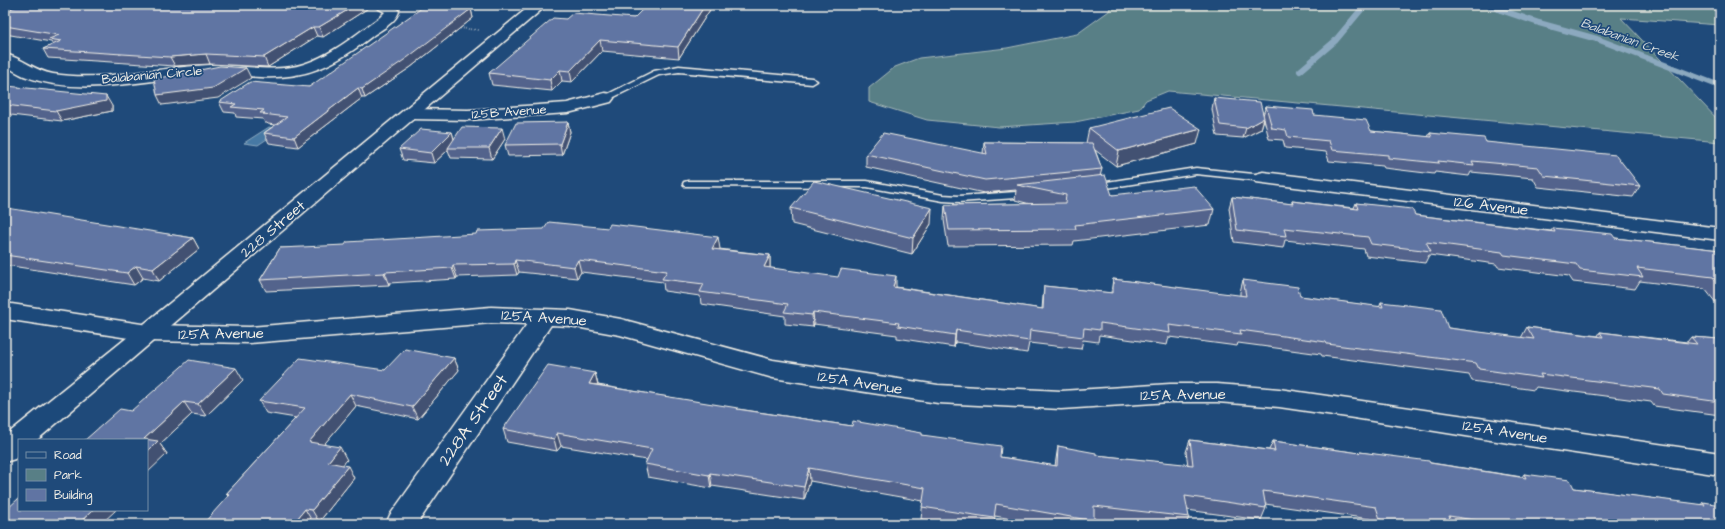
<svg xmlns="http://www.w3.org/2000/svg" width="1725" height="529" font-family="'Architects Daughter',sans-serif">
	<style>
		.green { fill: #587f86; stroke: #a6b8b7 }
		.water { fill: #4779a4; stroke: #8ca9bf }
		.lines { fill: none; stroke-linecap: round; stroke-linejoin: round }
		.stream { stroke: #8ca9bf; stroke-width: 6 }
		.service-casing { stroke: #f4f1e8; stroke-width: 3 }
		.minor-casing { stroke: #f4f1e8; stroke-width: 3 }
		.tertiary-casing { stroke: #f4f1e8; stroke-width: 3 }
		.path { stroke: #f4f1e8; stroke-width: 2; stroke-dasharray: 0.5 2; stroke-linecap: butt }
		.service { fill: #1f4a7a; fill-rule: evenodd }
		.minor { fill: #1f4a7a; fill-rule: evenodd }
		.tertiary { fill: #1f4a7a; fill-rule: evenodd }
		.wall { fill: #53648c; stroke: #f4f1e8 }
		.shaded-wall { fill: #435172; stroke: #f4f1e8 }
		.building { fill: #6074a3; stroke: #f4f1e8 }
		.labels { text-anchor: middle; dominant-baseline: central; stroke-width: 3.5; stroke-linejoin: round; paint-order: stroke }
		.far-water-label { font-size: 13px; font-style: italic; fill: #dadfde; stroke: #1f4a7a }
		.far-street-label { font-size: 13px; fill: #f4f1e8; stroke: #1f4a7a }
		.street-label { font-size: 15px; fill: #f4f1e8; stroke: #1f4a7a }
		.near-street-label { font-size: 18px; fill: #f4f1e8; stroke: #1f4a7a }
	</style>
	<rect width="100%" height="100%" fill="#1f4a7a"/>
	<filter id="ink" filterUnits="userSpaceOnUse"><feTurbulence type="fractalNoise" baseFrequency=".025" numOctaves="2"/><feDisplacementMap in="SourceGraphic" scale="8" xChannelSelector="R" yChannelSelector="G"/><feConvolveMatrix kernelMatrix="1 2 1 2 8 2 1 2 1" color-interpolation-filters="sRGB"/></filter>
	<g filter="url(#ink)">
		<path class="green" d="M1111,5H1720V25L1621,18L1720,122V142L1168,91L1146,100L1139,109L1075,122L999,127L927,120L869,102V88L895,67L919,58L1007,48L1077,34L1109,11Z"/>
		<path class="water" d="M269,127L282,129L258,145L244,143Z"/>
		<g class="lines">
			<path class="stream" d="M1486,5L1539,23L1597,39L1720,86
				M1300,71L1335,41L1365,5"/>
			<defs>
				<path id="service" d="M679,66L812,78L817,81L812,84L679,72L659,75L608,100L605,101L600,98L654,71Z
					M1196,168L1263,175L1268,178L1263,181L1196,174L1094,190L1089,187L1094,184Z
					M688,181H867L943,195L959,196L1032,191L1037,194L1032,197L959,202L943,201L867,187L684,186L683,184L684,182Z"/>
				<path id="minor" d="M375,5H393L399,11C396,23 380,30 371,37C335,65 307,79 261,77C243,76 224,74 206,75C147,79 81,98 24,76C17,73 11,69 5,65V54C22,58 35,71 53,74C105,82 158,67 210,65C241,64 274,74 304,64C332,55 355,35 379,18L385,12L377,8Z
					M605,93L611,94L614,98L611,102L568,113L468,120L411,119L405,118L402,114L405,110L411,109L468,110L567,103Z
					M1263,172L1720,228V240L1256,182L1253,178L1256,174Z
					M5,303L148,325L250,327L491,307L570,310L621,319L773,360L938,385L1061,391L1170,384H1217L1279,389L1720,453V475L1509,443L1354,418L1279,407L1217,402H1170L1061,409L938,403L773,378L620,335L570,326L551,325L417,524H386L390,515L527,324L491,323L250,343L148,341L5,319Z"/>
				<path id="tertiary" d="M531,5H547L37,440H19V455L15,459L5,462V436L170,303Z"/>
			</defs>
			<use href="#service" class="service-casing"/>
			<use href="#minor" class="minor-casing"/>
			<use href="#tertiary" class="tertiary-casing"/>
			<path class="path" d="M458,28L479,30"/>
			<use href="#service" class="service"/>
			<use href="#minor" class="minor"/>
			<use href="#tertiary" class="tertiary"/>
		</g>
		<path class="wall" d="M373,5L323,37L317,36L268,67L210,64L175,66L48,58L43,49L53,45L51,42L5,34V11Z
			M713,5L679,58L602,51L572,82L562,81L552,91L492,85L489,73L566,19L634,18Z
			M471,9L473,18L411,67L365,98H362L298,147L269,143L264,133L275,125L268,124L267,123H265L263,119L236,117L235,113L224,112L219,102L309,87Z
			M1214,98L1263,115L1266,106L1314,115L1371,131L1428,137L1430,133L1486,142L1640,186L1633,197L1538,187L1533,178L1471,172L1469,176L1435,172L1434,174L1384,168L1383,166L1329,161L1326,152L1285,148L1283,140L1269,139L1264,119L1261,129L1243,138L1217,136L1212,109Z
			M5,99L112,106V111L62,121L11,115L5,106Z
			M568,122L570,132L562,155L508,156L505,145Z
			M1089,128L1197,144L1116,166L1095,150L1102,169L1100,176L1112,195L1214,209L1210,225L1074,241L1073,245L948,246L944,220L945,205L1030,204L1015,200L1016,190L984,193L866,167V154H983L984,142L1086,143Z
			M452,132L454,139H505L492,159L451,158L448,150L434,163L403,160L399,149Z
			M1232,197L1292,204V201L1354,208L1356,203L1415,215L1551,231L1553,228L1615,238L1720,250V308L1705,289L1640,281L1635,289L1573,282L1569,276L1498,267L1496,264L1429,255L1425,263L1366,256L1364,249L1285,240L1283,248L1234,242L1229,208Z
			M791,208L931,224L912,254L792,224Z
			M5,210L193,238L199,249L159,281L143,278L134,285L5,265Z
			M280,248L720,249H719L770,255V268L1042,309L1043,297L1044,286L1111,293L1113,279L1240,296V292L1243,280L1300,296L1379,307L1381,302L1448,328L1521,338L1527,327L1598,336L1600,332L1687,342L1691,337L1720,339V415L1654,406L1651,402L1536,387L1534,390L1472,381L1469,375L1322,356L1321,354L1238,343L1237,346L1169,337L1167,345L1099,335L1098,342L1083,340L1081,349L1029,343L1027,353L955,342L954,347L897,338V335L814,324L813,327L785,324V316L701,304L700,296L664,291L663,282L581,272L577,278L519,272L517,275L457,277L456,279L389,283V285L266,291L260,280Z
			M454,358L459,370L418,419L356,406L324,444L347,460L342,465L354,478L319,522L312,521L228,496L226,494L296,418L266,413L259,401L385,370Z
			M595,373L598,385L738,409L852,426L922,435L1000,457L1055,466L1056,459L1058,446L1096,455L1188,465L1186,452L1190,440L1269,450L1273,441L1359,453L1360,452L1522,477L1524,474L1574,488L1701,505L1703,502L1720,524H1371L1370,519L1265,504L1266,508L1261,520L1187,510L1189,517L1186,524H1135L1094,519L1093,524H1039L995,516L994,524H954L921,519L923,501L810,481L804,500L712,486L711,488L648,477L645,464L647,460L561,446L557,451L507,442L503,429Z
			M243,380L206,416L192,414L160,444L167,454L131,411Z"/>
		<path class="shaded-wall" d="M5,5H17L5,10Z
			M356,5H373L323,37L319,27Z
			M705,5H713L679,58L678,47Z
			M471,9L473,18L411,67L365,98L362,89Z
			M313,27L317,36L268,67L264,57Z
			M600,40L602,51L572,82L570,71Z
			M206,54L210,64L175,66L170,57Z
			M246,68L251,78L218,98L162,105L157,95Z
			M560,70L562,81L552,91L550,80Z
			M358,88L362,98L298,147L294,137Z
			M106,96L112,106V111L62,121L56,111Z
			M1264,118L1261,129L1243,138L1246,128Z
			M568,122L570,132L562,155L560,144Z
			M502,128L505,139L492,159L489,148Z
			M1201,129L1197,144L1116,166L1119,151Z
			M452,132L455,143L448,148V150L434,163L431,153Z
			M932,208L931,224L912,254L913,238Z
			M718,237L720,249L714,260L712,249Z
			M193,238L199,249L159,281L153,269Z
			M770,255V267L765,279L764,267Z
			M515,260L519,272L517,275L514,264Z
			M578,260L581,272L577,278L574,267Z
			M453,265L457,277L456,279L452,268Z
			M136,266L143,278L134,285L127,273Z
			M385,272L389,283V285L384,273Z
			M896,276V288L893,287Z
			M813,312L814,324L813,327L812,315Z
			M956,330L955,342L954,347L955,335Z
			M454,358L459,370L418,419L412,407Z
			M236,368L243,380L206,416L198,404Z
			M595,373L598,385L589,384Z
			M350,394L356,406L316,454L309,442Z
			M184,402L192,414L160,444L167,454L147,473V452L144,439Z
			M557,433L561,446L557,451L554,439Z
			M340,447L347,460L334,475L328,462Z
			M348,466L354,478L319,522L312,510Z
			M809,468L810,481L804,500V487Z
			M710,473L712,486L711,488L709,475Z
			M305,509L312,521L310,524H293Z
			M93,510H116L101,524H78Z"/>
		<path class="building" d="M20,5H356L319,27H313L264,57L206,54L170,57L43,49L61,41L49,39L59,35L5,26V11Z
			M426,5L471,9L407,58L362,89L358,88L294,137L264,133L287,117L263,114L265,113H260L264,110L231,107L236,104L219,102L250,82L309,87Z
			M647,5H705L678,47L600,40L570,71L560,70L550,80L489,73L553,18L566,19L573,13L634,18Z
			M220,66L246,68L213,88L157,95L154,79Z
			M7,86L106,96V101L56,111L5,105Z
			M1214,98L1260,102L1264,118L1246,128L1220,125Z
			M1266,106L1313,110L1314,115L1366,120L1371,131L1432,137L1430,133L1484,138L1486,142L1616,155L1640,186L1544,176L1538,167L1472,161L1474,165L1438,161L1439,163L1388,158V155L1332,150L1329,141L1288,137L1286,130L1272,128Z
			M1169,108L1201,129L1119,151L1089,128Z
			M568,122L560,144L505,145L516,123Z
			M462,127L502,128L489,148H448Z
			M421,129L452,132L431,153L399,149Z
			M883,133L987,154L984,142L1092,143L1102,169L985,180L866,154Z
			M1105,175L1112,195L1194,186L1214,209L1075,225L1076,229L949,230L945,205L1065,203L1066,195L1017,185Z
			M814,181L932,208L913,238L791,208Z
			M1232,197L1293,204L1292,201L1358,209L1356,203L1412,209L1415,215L1555,232L1553,228L1612,234L1615,238L1720,250V286L1713,277L1637,268L1643,277L1580,270L1576,264L1504,255L1502,252L1426,242L1431,251L1371,244L1368,237L1284,228L1286,236L1237,230Z
			M7,208L193,238L153,269L136,266L127,273L5,255V210Z
			M549,222L608,228L610,224L718,237L712,249L770,255L764,267L838,277L841,269L896,276L893,287L1043,309L1044,286L1113,293V279L1246,296L1243,280L1298,287L1300,296L1383,307L1381,302L1441,309L1448,328L1534,339L1527,327L1603,337L1600,332L1697,344L1691,337L1720,339V402L1663,394L1660,389L1540,374L1542,378L1479,369L1476,363L1327,344L1326,342L1240,330L1241,334L1169,325L1170,333L1100,323V330L1084,328L1083,337L1030,330L1029,341L956,330L955,335L898,326L899,323L813,312L812,315L784,312L788,304L700,292L704,284L662,279L667,271L578,260L574,267L515,260L514,264L453,265L452,268L385,272L384,273L260,280L280,248L345,245L347,242L476,234L477,231L544,229Z
			M405,349L454,358L412,407L350,394L309,442L340,447L328,462L348,466L312,510L305,509L293,524H203L229,495L226,494L305,408L259,401L300,358L385,370Z
			M189,360L236,368L198,404L184,402L144,439L158,441L147,452V440H85L120,409L131,411Z
			M548,365L595,373L589,384L738,408L737,409L852,426L853,421L922,433V435L1001,446L1000,457L1057,466L1058,446L1096,453V455L1193,465L1190,440L1275,451L1273,441L1360,453V452L1429,461L1430,463L1526,478L1524,474L1570,480L1574,488L1705,505L1703,502L1720,505V524H1499L1449,516L1452,524H1398L1381,522L1376,507L1263,491L1266,508L1185,496L1189,517L1094,506V521L996,504L994,518L922,507L925,488L809,468L804,487L710,473L709,475L645,464L652,449L557,433L554,439L503,429Z
			M19,498V510H93L78,524H5V511Z
			M716,519L730,524H714Z"/>
	</g>
	<g class="labels">
		<g class="far-water-label">
			<text transform="translate(1630 40) rotate(20)">Balabanian Creek</text>
		</g>
		<g class="far-street-label">
			<text transform="translate(152 75) rotate(-5)">Balabanian Circle</text>
			<text transform="translate(509 112) rotate(-4)">125B Avenue</text>
		</g>
		<g class="street-label">
			<text transform="translate(1491 206) rotate(7)">126 Avenue</text>
			<text transform="translate(273 229) rotate(-40)">228 Street</text>
			<text transform="translate(544 318) rotate(4)">125A Avenue</text>
			<text transform="translate(221 334) rotate(-1)">125A Avenue</text>
			<text transform="translate(860 383) rotate(9)">125A Avenue</text>
			<text transform="translate(1183 395) rotate(-1)">125A Avenue</text>
			<text transform="translate(1505 432) rotate(9)">125A Avenue</text>
		</g>
		<g class="near-street-label">
			<text transform="translate(473 420) rotate(-55)">228A Street</text>
		</g>
	</g>
	<rect width="1725" height="529" fill="none" stroke="#1f4a7a" stroke-width="20"/>
	<rect x="10" y="10" width="1705" height="509" fill="none" stroke="#f4f1e8" stroke-width="1.5" filter="url(#ink)"/>
	<rect x="18" y="439" width="130" height="72" fill="#1f4a7a" stroke="#748da6"/>
	<rect x="26" y="452" width="20" height="6" fill="#1f4a7a" stroke="#748da6"/>
	<text x="54" y="459" font-size="12" fill="#f4f1e8">Road</text>
	<rect x="26" y="469" width="20" height="12" fill="#587f86" stroke="#748da6"/>
	<text x="54" y="479" font-size="12" fill="#f4f1e8">Park</text>
	<rect x="26" y="489" width="20" height="12" fill="#6074a3" stroke="#748da6"/>
	<text x="54" y="499" font-size="12" fill="#f4f1e8">Building</text>
</svg>
